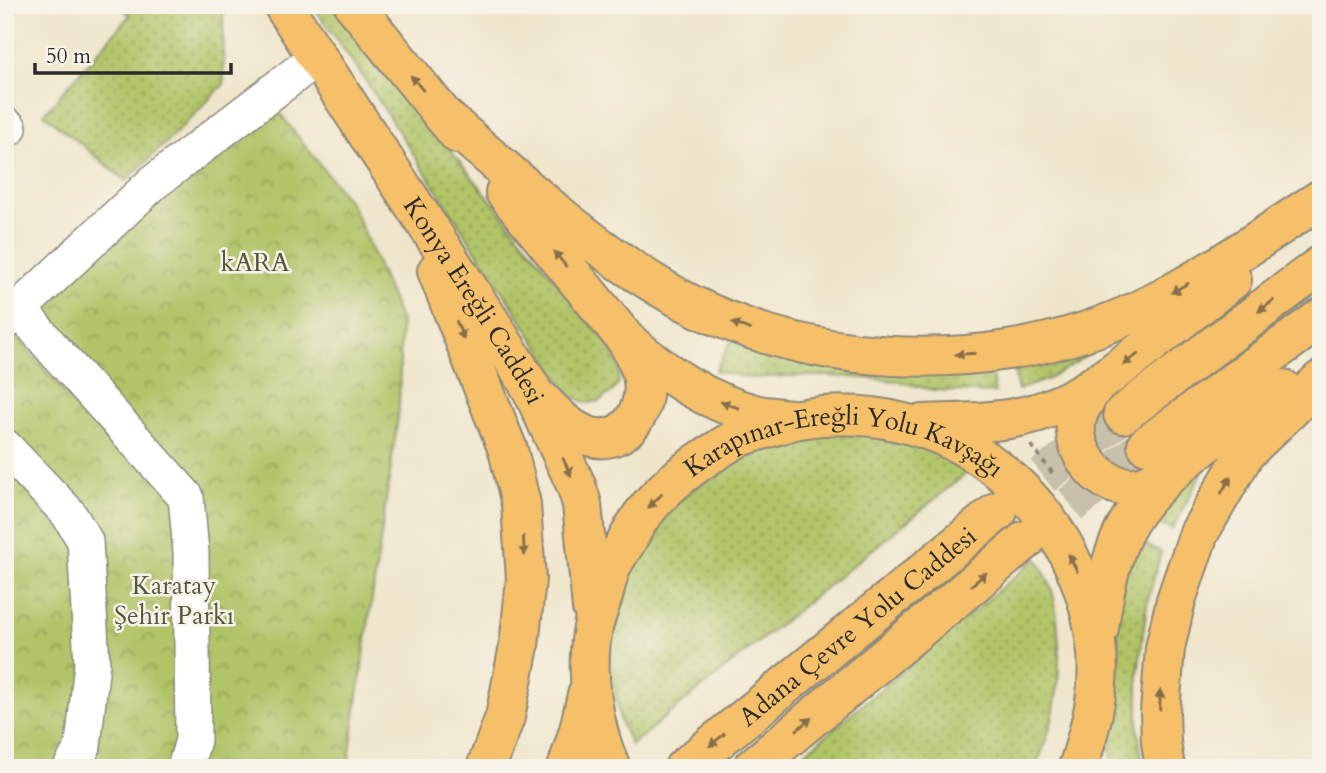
<svg xmlns="http://www.w3.org/2000/svg" width="1326" height="773" font-family="Cardo,serif">
	<style>
		.grass { fill: url(#grass-dots); stroke: #6e7849; stroke-width: 2 }
		.park { fill: url(#park-crowns); stroke: #6e7849; stroke-width: 2 }
		.lines { fill: none; stroke-linecap: round; stroke-linejoin: round }
		.highway-tunnel { stroke: #c8c0aa; stroke-width: 38; stroke-dasharray: 38 19; stroke-linecap: butt }
		.minor-casing { stroke: #8d887a; stroke-width: 38 }
		.highway-casing { stroke: #8d887a; stroke-width: 42 }
		.path { stroke: #8d887a; stroke-width: 4.5; stroke-dasharray: 5 5; stroke-linecap: butt }
		.minor { stroke: #fff; stroke-width: 35 }
		.highway { stroke: #f6c06b; stroke-width: 38 }
		.oneway { fill: #866e48 }
		.labels { text-anchor: middle; dominant-baseline: central; stroke-width: 5; stroke-linejoin: round; paint-order: stroke }
		.park-label { font-size: 26px; fill: #53593d; stroke: #f7f3e8 }
		.street-label { font-size: 26px; fill: #2b2b2b; stroke: #f7f3e8 }
	</style>
	<defs>
		<pattern id="grass-dots" width="8" height="8" patternUnits="userSpaceOnUse" patternTransform="scale(1.75)"><rect width="8" height="8" fill="#b1c467"/><path d="M2 2h.1M6 6h.1" fill="none" stroke="#909f55" stroke-width="1.8" stroke-linecap="round"/></pattern>
		<pattern id="park-crowns" width="20" height="18" patternUnits="userSpaceOnUse" patternTransform="scale(1.75)"><rect width="20" height="18" fill="#b1c467"/><path d="M2 6a3 3 0 1 1 6 0M12 15a3 3 0 1 1 6 0" fill="none" stroke="#909f55"/></pattern>
	</defs>
	<rect width="100%" height="100%" fill="#f7f3e8"/>
	<filter id="ink" filterUnits="userSpaceOnUse"><feTurbulence type="fractalNoise" baseFrequency=".0143" numOctaves="2"/><feDisplacementMap in="SourceGraphic" scale="14" xChannelSelector="R" yChannelSelector="G"/><feConvolveMatrix kernelMatrix="1 2 1 2 8 2 1 2 1" color-interpolation-filters="sRGB"/></filter>
	<filter id="wash" filterUnits="userSpaceOnUse"><feTurbulence type="fractalNoise" baseFrequency=".00686" numOctaves="4" result="noise"/><feDisplacementMap in="SourceGraphic" scale="28" xChannelSelector="R" yChannelSelector="G"/><feGaussianBlur stdDeviation="1.57" result="paint"/><feColorMatrix in="noise" values="0 0 0 0 0 0 0 0 0 0 0 0 0 0 0 0 0 1.4 0 .05"/><feComposite in="paint" operator="in"/></filter>
	<g filter="url(#wash)">
		<rect width="100%" height="100%" fill="#efe5ca"/>
		<path class="grass" d="M119,5H223L224,84L174,135L126,181L44,114L130,15Z
			M312,5H335L366,46L608,345L619,365V382L614,390L599,401L588,403L571,397L362,75Z
			M1128,326L1080,360L1048,379L1018,390L1010,352Z
			M736,332L988,352L995,393L933,390L896,381L867,378L830,376H784L752,378L715,371Z
			M849,430L932,449L968,472L631,745L620,721L608,651L611,611L650,521L756,444Z
			M1210,458L1172,529L1135,516Z
			M1126,535L1161,552L1147,603L1138,674V730L1143,768H1113L1109,740L1115,712L1119,649L1115,616Z
			M1037,558C1042,568 1048,578 1051,588C1056,601 1057,617 1058,631C1062,679 1056,723 1035,768H787Z"/>
		<path class="park" d="M275,107L353,207L401,321L399,410L348,765L347,768H5V331L14,333L83,415L114,398L34,311L162,190Z"/>
	</g>
	<g filter="url(#ink)">
		<g class="lines">
			<path class="highway-tunnel" d="M998,511L1123,414
				M1026,540L1147,445"/>
			<defs>
				<path id="minor" d="M5,125L9,128
					M19,309L54,350L186,497L191,552L193,740L185,768
					M5,322L153,183L318,57
					M5,447L68,513L85,541L92,663L83,746L71,768"/>
				<g id="highway">
					<path id="s1" d="M283,5L491,323L531,388L576,485L582,504L592,608"/>
					<path d="M354,5L458,134"/>
					<path d="M443,116C512,175 580,239 658,286C793,369 981,379 1126,316C1195,286 1258,239 1321,199"/>
					<path d="M505,192L627,341C668,375 706,402 758,415C769,417 780,418 791,419"/>
					<path d="M437,271L508,450L521,504L526,579L519,646L505,717L486,768"/>
					<path d="M1095,385C1088,396 1080,406 1077,418C1069,451 1101,490 1135,487C1147,486 1159,479 1170,474"/>
					<path d="M541,400C555,414 569,430 588,436C627,449 652,404 641,371C638,361 632,351 627,341"/>
					<path d="M1123,414L1321,265"/>
					<path d="M923,424C954,422 988,424 1019,417C1072,407 1115,372 1157,339C1182,319 1207,300 1232,280"/>
					<path d="M1147,445L1321,318"/>
					<path d="M1099,629C1103,596 1109,561 1124,531C1151,475 1233,425 1283,389"/>
					<path d="M567,768L579,730L587,695"/>
					<path id="s2" d="M611,768C592,726 584,667 594,623C597,613 601,603 604,593C606,584 608,575 611,567C615,559 620,552 625,544C631,534 636,522 644,513C662,489 686,470 711,454C720,449 729,442 738,438C748,434 759,431 768,428C778,425 789,421 799,419C945,394 1078,498 1096,644C1102,688 1091,726 1078,768"/>
					<path id="s3" d="M684,768L998,511"/>
					<path d="M752,768L1026,540"/>
					<path d="M1165,768L1161,742L1160,712L1165,648L1176,600L1199,533L1245,453L1321,380"/>
				</g>
			</defs>
			<use href="#minor" class="minor-casing"/>
			<use href="#highway" class="highway-casing"/>
			<path class="path" d="M1031,445L1053,474"/>
			<use href="#minor" class="minor"/>
			<use href="#highway" class="highway"/>
		</g>
		<defs><path id="oneway-solid" d="M-6-.8H1V-3.2L6.5 0L1 3.2V.8H-6Z" transform="scale(1.75)"/></defs>
		<g class="oneway">
			<use href="#oneway-solid" transform="translate(417 83) rotate(-129)"/>
			<use href="#oneway-solid" transform="translate(560 259) rotate(-129)"/>
			<use href="#oneway-solid" transform="translate(1180 288) rotate(149)"/>
			<use href="#oneway-solid" transform="translate(1266 306) rotate(143)"/>
			<use href="#oneway-solid" transform="translate(741 326) rotate(-159)"/>
			<use href="#oneway-solid" transform="translate(460 330) rotate(68)"/>
			<use href="#oneway-solid" transform="translate(965 354) rotate(176)"/>
			<use href="#oneway-solid" transform="translate(1131 359) rotate(144)"/>
			<use href="#oneway-solid" transform="translate(730 405) rotate(-160)"/>
			<use href="#oneway-solid" transform="translate(567 467) rotate(65)"/>
			<use href="#oneway-solid" transform="translate(1226 485) rotate(-60)"/>
			<use href="#oneway-solid" transform="translate(655 501) rotate(135)"/>
			<use href="#oneway-solid" transform="translate(524 546) rotate(86)"/>
			<use href="#oneway-solid" transform="translate(1073 563) rotate(-117)"/>
			<use href="#oneway-solid" transform="translate(979 579) rotate(-40)"/>
			<use href="#oneway-solid" transform="translate(1160 700) rotate(-88)"/>
			<use href="#oneway-solid" transform="translate(804 724) rotate(-40)"/>
			<use href="#oneway-solid" transform="translate(717 740) rotate(141)"/>
		</g>
	</g>
	<g class="labels">
		<g class="park-label">
			<text x="255" y="262">kARA</text>
			<text x="174" y="585">Karatay<tspan x="174" dy="30">Şehir Parkı</tspan></text>
		</g>
		<g class="street-label">
			<text stroke="none"><textPath href="#s1" startOffset="352">Konya Ereğli Caddesi</textPath></text>
			<text stroke="none"><textPath href="#s2" startOffset="500">Karapınar-Ereğli Yolu Kavşağı</textPath></text>
			<text stroke="none"><textPath href="#s3" startOffset="224">Adana Çevre Yolu Caddesi</textPath></text>
		</g>
	</g>
	<rect width="1326" height="773" fill="none" stroke="#f7f3e8" stroke-width="28"/>
	<path d="M35 63v10h196v-10" fill="none" stroke="#2b2b2b" stroke-width="3.5"/>
	<text x="46" y="63" font-size="21" fill="#2b2b2b" stroke="#f7f3e8" stroke-width="5" paint-order="stroke">50 m</text>
</svg>
